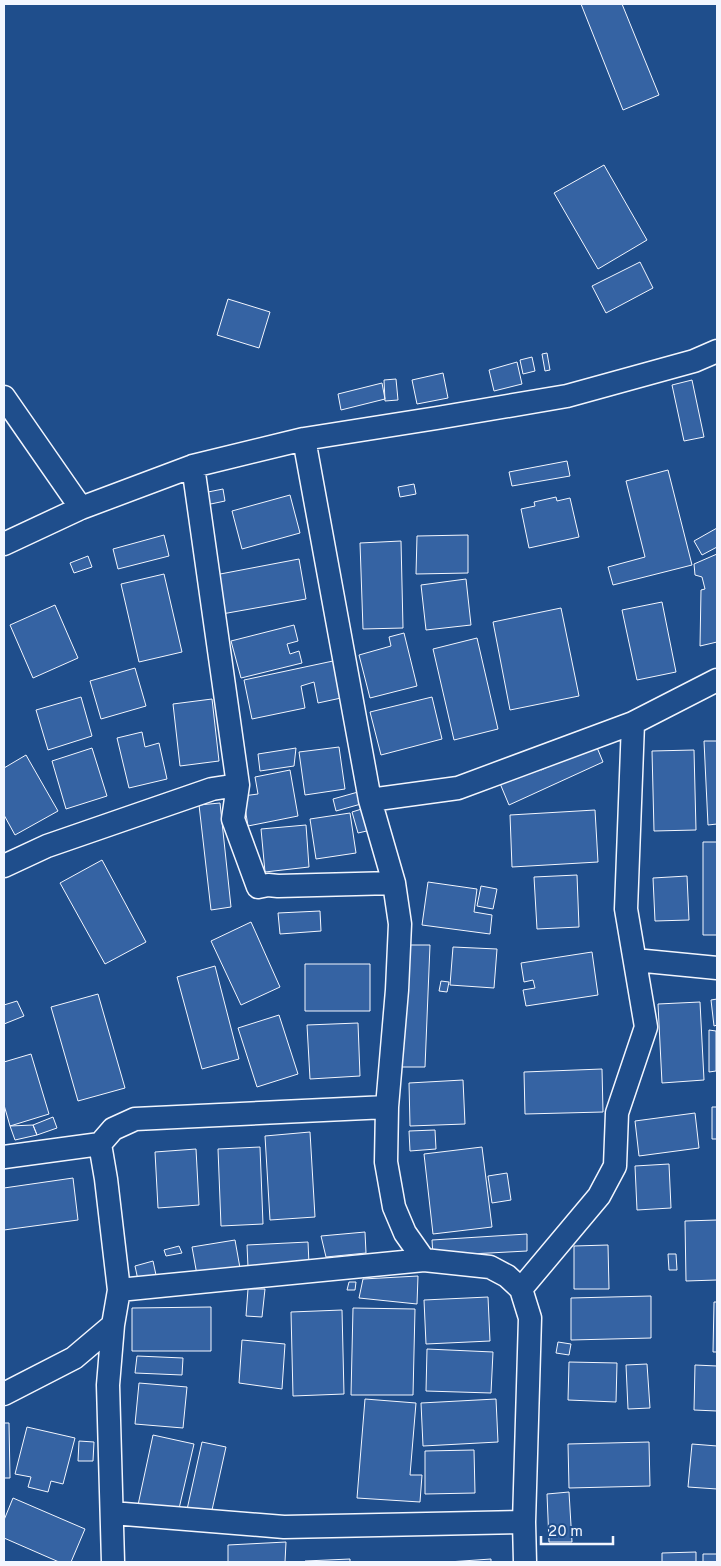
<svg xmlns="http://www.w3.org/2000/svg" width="721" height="1566" font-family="Overpass,sans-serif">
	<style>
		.building { fill: #3563a3; stroke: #f2f6ff }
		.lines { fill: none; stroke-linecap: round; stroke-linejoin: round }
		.street-casing { stroke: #f2f6ff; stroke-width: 25 }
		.street { stroke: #1f4e8c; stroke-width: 22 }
	</style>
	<rect width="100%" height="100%" fill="#1f4e8c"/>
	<path class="building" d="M581,4H622L659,95L623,110Z
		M604,165L647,240L598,269L554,193Z
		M640,262L653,288L606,313L592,286Z
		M228,299L270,312L259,348L217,335Z
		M547,353L550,370L545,371L542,354Z
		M532,357L535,371L523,374L520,360Z
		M517,362L522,384L494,391L489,370Z
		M443,373L448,398L417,404L412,380Z
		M396,379L398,400L385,401L384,380Z
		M692,380L704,437L684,441L672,385Z
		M382,383L385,399L341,410L338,394Z
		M567,461L570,476L512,486L509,472Z
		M668,470L692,565L613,585L608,567L645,557L626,481Z
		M414,484L416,494L400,497L398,487Z
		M223,489L225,501L206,505L203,493Z
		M290,495L300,533L242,549L232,511Z
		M556,497L557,501L570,498L579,537L529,548L521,509L535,506L534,502Z
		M717,528V547L702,555L694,541Z
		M164,535L169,556L118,569L113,549Z
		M468,535V573L416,574L417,536Z
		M401,541L403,628L363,629L360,543Z
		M717,554V642L700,646L701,590L705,589L702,577L695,575L694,564Z
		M88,556L92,567L74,573L70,563Z
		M299,559L306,599L222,614L215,575Z
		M164,574L182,652L139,662L121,584Z
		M466,579L471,625L426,630L421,585Z
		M662,602L676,672L637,680L622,610Z
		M55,605L78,658L33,678L10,625Z
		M561,608L579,696L510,710L493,622Z
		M294,625L298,641L287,644L290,654L299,651L302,663L241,678L231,641Z
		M404,633L417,686L370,698L359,655L391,646L389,637Z
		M477,638L498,729L454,740L433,649Z
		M333,661L341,698L318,703L314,682L301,686L305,708L252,719L244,680Z
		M135,668L146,706L101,719L90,681Z
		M81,697L92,736L48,750L36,710Z
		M432,697L442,739L381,755L370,712Z
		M212,699L219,761L180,766L173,704Z
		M142,732L145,747L159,743L167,779L129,788L117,738Z
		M704,741H717V824L708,825Z
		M596,745L603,762L509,805L499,781L539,763L541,770Z
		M339,747L345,789L305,795L299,752Z
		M92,748L107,796L66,809L52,761Z
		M296,748L294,766L260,771L258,754Z
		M694,750L696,830L654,831L652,751Z
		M26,755L58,811L15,835L4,815V768Z
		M290,770L298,816L248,826L243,796L258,794L255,777Z
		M358,792L361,804L336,811L333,799Z
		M220,803L231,907L211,910L199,805Z
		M365,808L371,830L358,833L352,812Z
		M595,810L598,862L512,867L510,815Z
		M350,813L356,853L316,859L310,819Z
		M306,825L309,867L265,872L261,829Z
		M703,842H717V935H703Z
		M102,860L146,942L105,964L60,883Z
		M577,875L579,927L537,929L534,877Z
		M687,876L689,920L655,921L653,878Z
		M428,882L477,889L474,912L492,915L490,934L422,925Z
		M481,886L497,889L493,909L477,906Z
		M320,911L321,931L280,934L278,913Z
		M251,922L280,987L241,1005L211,941Z
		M406,945H430L425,1067H401Z
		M453,947L497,949L494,988L450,985Z
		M592,952L598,995L526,1006L523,990L535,988L533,980L524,982L521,963Z
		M305,964H370V1011H305Z
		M215,966L239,1059L202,1069L177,977Z
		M441,981L449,982L447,992L439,991Z
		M98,994L125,1088L78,1101L51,1007Z
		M717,999V1025L714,1026L711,1000Z
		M17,1001L24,1016L4,1024V1005Z
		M700,1002L704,1080L662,1083L658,1004Z
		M279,1015L298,1074L257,1087L238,1028Z
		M358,1023L360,1076L310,1079L307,1025Z
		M709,1030L716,1031V1071L709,1072Z
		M31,1054L49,1114L10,1126L4,1105V1062Z
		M602,1069L603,1112L525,1114L524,1072Z
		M463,1080L465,1124L410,1126L409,1083Z
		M712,1107H717V1139H712Z
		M695,1113L699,1148L639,1156L635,1121Z
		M53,1117L57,1128L37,1135L33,1125Z
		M33,1125L37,1135L15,1140L10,1126Z
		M435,1130L436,1149L410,1151L409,1131Z
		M310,1132L315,1217L270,1220L265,1136Z
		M260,1147L263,1224L221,1226L218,1149Z
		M482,1147L492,1227L433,1234L424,1154Z
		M196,1149L199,1205L158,1208L155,1152Z
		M669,1164L671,1208L637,1210L635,1166Z
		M507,1173L511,1200L492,1203L488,1176Z
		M73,1178L78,1220L4,1230V1188Z
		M717,1220V1280L686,1281L685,1221Z
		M365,1232L366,1253L326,1257L321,1236Z
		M527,1234V1251L433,1256L432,1240Z
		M235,1240L240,1268L197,1275L192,1247Z
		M308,1242L309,1264L248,1267L247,1245Z
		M608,1245L609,1289H574V1246Z
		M179,1246L182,1253L166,1256L164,1250Z
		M668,1254H676L677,1270H669Z
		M153,1261L156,1275L138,1280L135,1266Z
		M418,1276L417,1304L359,1298L363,1279Z
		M349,1282H356L355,1290H347Z
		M248,1289H265L262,1317L246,1316Z
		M651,1296V1338L571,1340V1298Z
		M488,1297L490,1341L426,1344L424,1300Z
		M714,1302H717V1352H713Z
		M211,1307V1351H132V1308Z
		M353,1308L415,1309L413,1395H351Z
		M342,1310L344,1394L293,1396L291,1312Z
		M242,1340L285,1344L282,1389L239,1383Z
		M558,1342L571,1344L569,1355L556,1353Z
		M427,1349L493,1352L491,1393L426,1391Z
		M137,1356L183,1358L182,1375L135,1373Z
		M569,1362L617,1363L616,1402L568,1400Z
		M647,1364L650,1408L628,1409L626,1365Z
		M695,1365L717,1366V1411L694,1410Z
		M139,1383L187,1387L183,1428L135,1424Z
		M365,1399L416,1403L410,1475H422L420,1502L357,1498Z
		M496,1399L498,1442L423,1446L421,1403Z
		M4,1423H9L10,1478H4Z
		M27,1427L75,1438L63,1484L51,1481L48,1492L28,1487L31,1477L15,1474Z
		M153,1435L194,1444L178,1513L138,1505Z
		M79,1441L94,1442L93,1461H78Z
		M202,1442L226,1447L210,1519L186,1514Z
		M649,1442L650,1486L569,1488L568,1444Z
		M692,1444L717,1446V1489L688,1487Z
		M474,1450L475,1493L425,1494V1451Z
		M569,1492L572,1542H549L547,1494Z
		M13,1498L85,1529L71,1562H59L4,1538V1520Z
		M286,1542L285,1562H228V1545Z
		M696,1552V1562H662V1553Z
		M703,1554H717V1562H703Z
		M350,1559V1562H305V1561Z
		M491,1559V1562H448Z"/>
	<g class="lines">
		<defs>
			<path id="street" d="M4,397L81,508
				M304,439L370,800L394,883L400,924L397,990L387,1107L386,1162L394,1207L405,1233L424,1260L490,1267L507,1276L521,1289L530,1318L524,1522L525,1562
				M193,466L238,785L233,819L258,887L268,885L278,886L394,883
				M4,544L81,508L193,466L304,439L437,418L567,396L694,361L717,351
				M370,800L458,788L633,723L717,680
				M4,866L47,846L212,789L238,785
				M635,960L717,968
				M100,1144L106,1179L119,1290L113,1325L108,1385L113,1562
				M4,1157L100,1144L113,1129L135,1119L387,1107
				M521,1289L599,1196L615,1166L617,1113L646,1027L626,909L633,723
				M119,1290L424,1260
				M4,1394L74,1358L113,1325
				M112,1513L284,1527L524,1522"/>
		</defs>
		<use href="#street" class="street-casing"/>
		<use href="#street" class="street"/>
	</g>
	<rect width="721" height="1566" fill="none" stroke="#f2f6ff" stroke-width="10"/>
	<path d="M541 1536v8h72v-8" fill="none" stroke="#f2f6ff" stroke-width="2.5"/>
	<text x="548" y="1536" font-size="15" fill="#f2f6ff" stroke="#1f4e8c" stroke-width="4" paint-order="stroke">20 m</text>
</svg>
